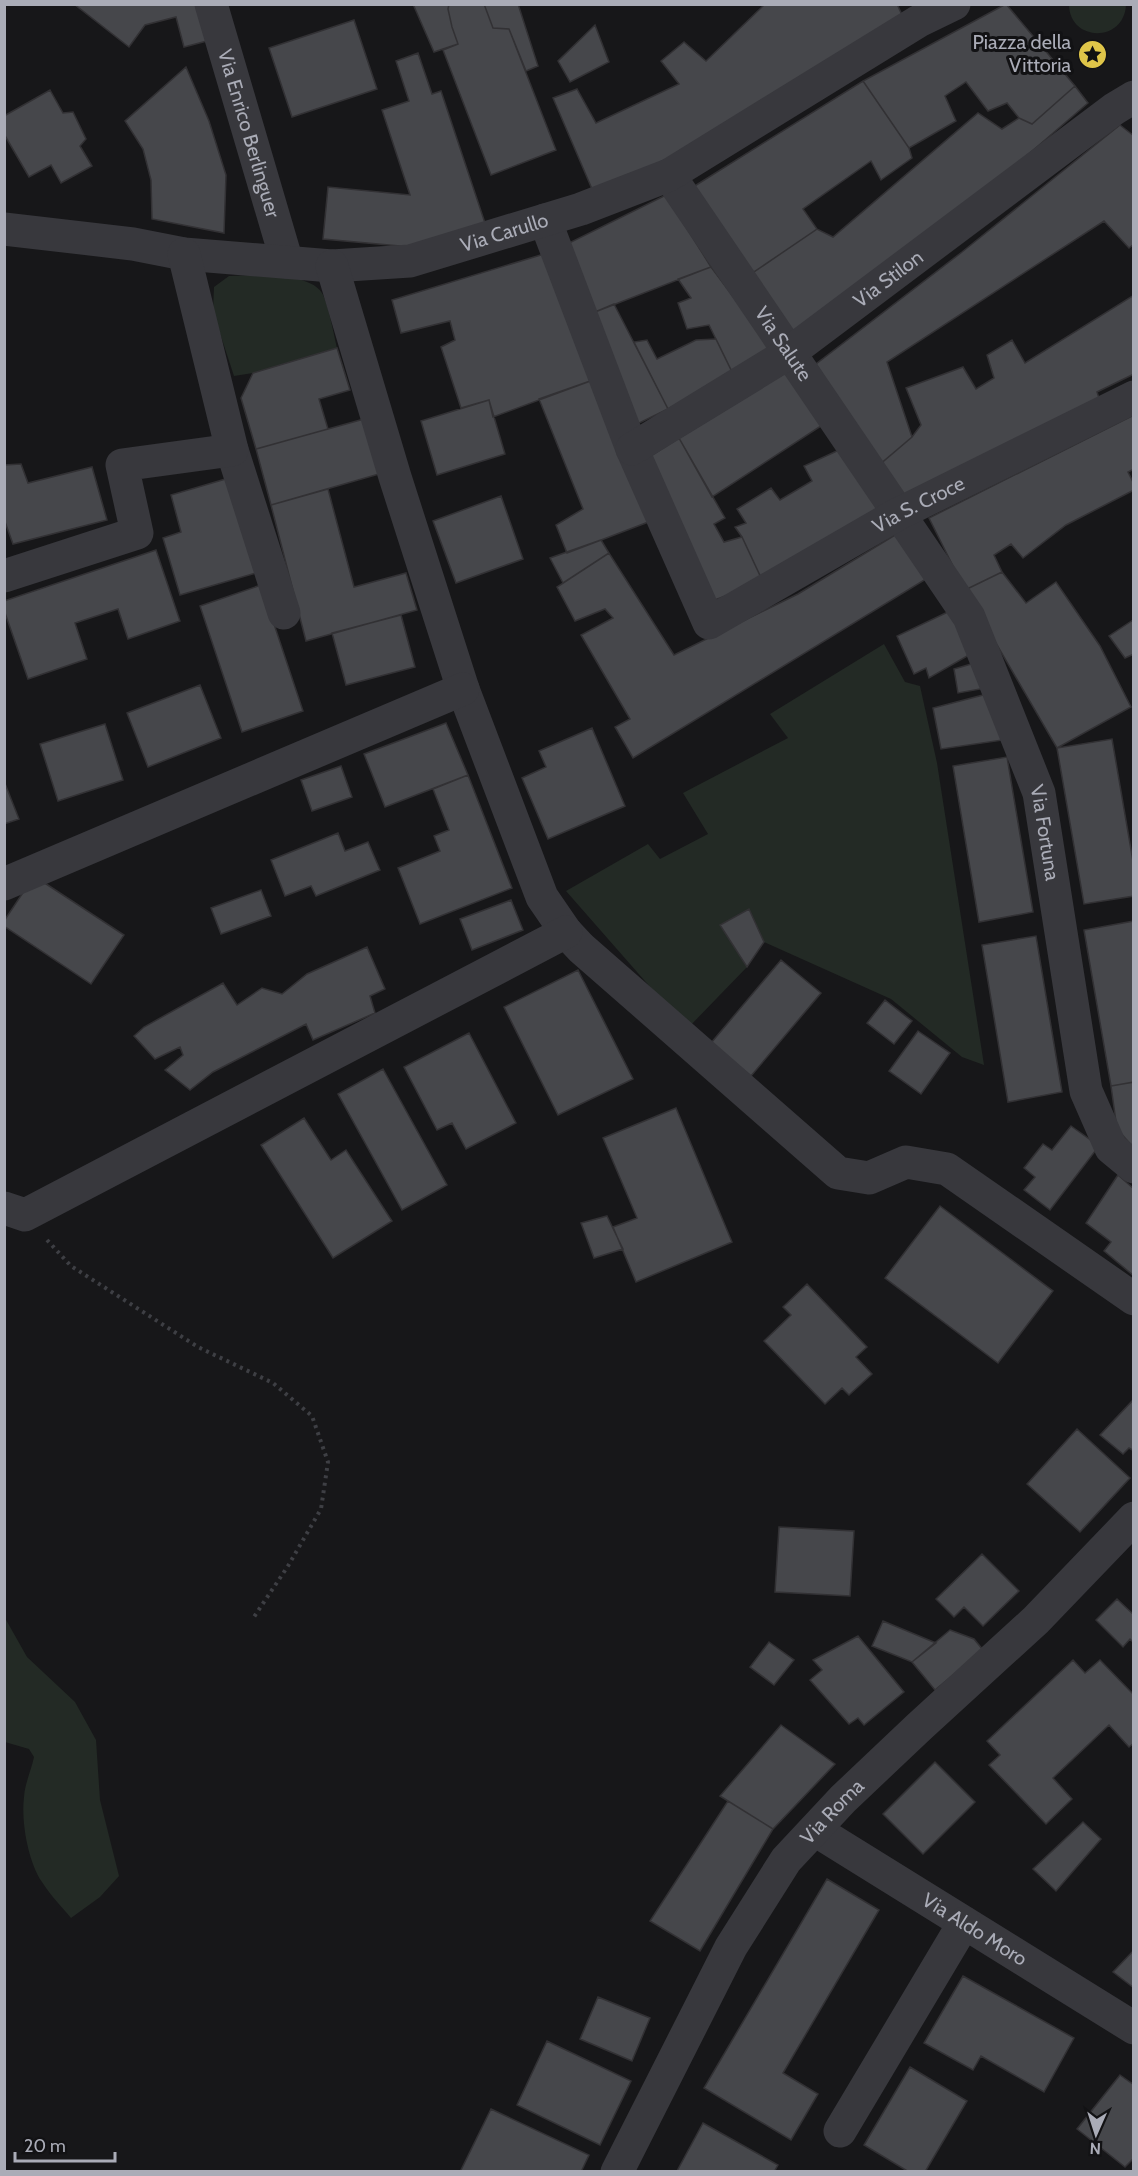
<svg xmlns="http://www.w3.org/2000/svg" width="1138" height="2176" font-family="Cabin,sans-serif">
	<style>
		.green { fill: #232a25 }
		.building { fill: #46474b; stroke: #323134; stroke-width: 1.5 }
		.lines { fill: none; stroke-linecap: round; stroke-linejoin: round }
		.path { stroke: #3e3f44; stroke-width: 4; stroke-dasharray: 3 4.5; stroke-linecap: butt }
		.minor { stroke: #38383d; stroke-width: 33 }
		.labels { text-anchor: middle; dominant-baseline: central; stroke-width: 6; stroke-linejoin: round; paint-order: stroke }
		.poi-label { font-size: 20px; fill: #aaacb7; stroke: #121214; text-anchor: end }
		.street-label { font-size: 20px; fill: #aaacb7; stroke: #121214 }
	</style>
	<rect width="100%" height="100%" fill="#171719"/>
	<path class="green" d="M1069,5H1126C1124,43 1070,42 1069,5Z
		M256,275C274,276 312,276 322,293C328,303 334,335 337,348L253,373L234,376L213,312L214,287L229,276Z
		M884,644L905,682L920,686L937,763L984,1065L962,1057L891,999L764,942L720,925L747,967L687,1029L566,891L648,844L660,859L708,834L683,793L788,738L770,714Z
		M5,1618L27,1657L75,1702L96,1740L100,1800L119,1876L100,1897L71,1918C62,1907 50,1895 42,1882C28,1861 21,1822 24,1797C25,1783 31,1771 34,1757L29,1749L5,1742Z"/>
	<path class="building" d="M74,4H197L207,41L184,47L176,17L145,25L129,47Z
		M413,4H449L448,9L452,27L458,44L434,52Z
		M449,4H484L493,28L509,29L556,150L491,175L443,50L458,44L452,27L448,9Z
		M484,4H518L538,66L526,71L509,29L493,28Z
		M765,4H897L902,15L664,169L595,196L553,98L577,89L596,123L679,84L661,61L684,42L706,61Z
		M1006,4L1075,86L1032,124L1019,118L1007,103L988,111L966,82L945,96L956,121L909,148L863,81Z
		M354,20L377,89L292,117L269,48Z
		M595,25L609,62L570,82L558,61Z
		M418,53L432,94L441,91L486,226L422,248L323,239L328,187L410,195L382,110L409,101L396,61Z
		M186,67L209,121L226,175L224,233L152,219L151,180L143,149L125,121Z
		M863,81L909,148L912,158L881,180L871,161L803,209L817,229L751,274L693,187Z
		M1075,86L1088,103L979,197L795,334L751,274L817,229L833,237L978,113L1002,129L1019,118L1032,124Z
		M50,90L63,113L73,112L86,139L80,146L92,166L61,183L51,165L29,177L4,134V116Z
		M1120,125L1134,136V244L1129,248L1104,221L887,362L912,437L879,465L816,364L962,252Z
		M666,195L711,267L595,312L565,245Z
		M544,254L593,380L493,417L489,400L461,408L441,347L455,340L450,321L401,333L392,300Z
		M711,267L774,351L734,376L709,325L687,329L678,303L691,298L678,279Z
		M1134,295V374L1097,392L1101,404L908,502L879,465L912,437L921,425L906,388L963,367L976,389L994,378L987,355L1012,340L1025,363Z
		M614,304L668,409L631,427L595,312Z
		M716,339L734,376L668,409L634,342L647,340L657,359L696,340Z
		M337,348L350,390L319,399L328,429L256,449L241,398L253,373Z
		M788,371L824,424L712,497L679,438Z
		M593,380L651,521L567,553L556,525L583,509L539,399Z
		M489,400L505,454L437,475L421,421Z
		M1134,415V469L1128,472L1134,484V490L1066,525L1023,558L1011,544L994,555L1002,572L965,590L929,518Z
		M364,419L379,474L271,505L256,449Z
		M679,438L725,518L714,524L724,542L742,537L763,582L712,601L649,457Z
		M839,450L884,513L763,582L742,537L735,527L746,523L737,509L771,488L780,500L812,481L804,466Z
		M21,464L28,483L92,467L107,520L13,544L4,519V465Z
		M229,478L256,573L180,595L163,538L181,532L171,495Z
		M328,489L354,587L406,573L417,610L306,641L271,505Z
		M501,496L523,559L456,583L433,521Z
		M900,532L926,579L633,758L615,727L630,719L581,635L613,618L605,609L575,621L557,587L609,553L674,655L798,594Z
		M601,540L609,553L563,583L550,558Z
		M156,550L180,621L128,639L118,609L75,623L87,659L28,679L4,610V601Z
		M1002,572L1026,603L1056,582L1100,646L1131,707L1057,748L965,590Z
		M261,585L303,711L242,732L200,606Z
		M952,610L976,651L929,678L926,668L914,674L897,636Z
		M401,615L415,667L346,685L332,633Z
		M1133,620L1134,654L1125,658L1109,636Z
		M978,662L986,688L958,693L954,669Z
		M200,685L221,738L148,767L127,713Z
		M987,694L1003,740L941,749L933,708Z
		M446,723L468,775L385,807L364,754Z
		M105,724L123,780L58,801L40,744Z
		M592,728L625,806L548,839L522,778L546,767L539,751Z
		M1112,739L1134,867V896L1084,904L1057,748Z
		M1007,757L1033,912L979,922L953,766Z
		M341,766L352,797L312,811L301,780Z
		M468,775L512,888L420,924L398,868L440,851L434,836L449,830L433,789Z
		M4,781L19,819L4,824Z
		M338,833L345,851L368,842L380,870L316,896L311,886L285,896L271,860Z
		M34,876L124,935L91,984L4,926V921Z
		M261,890L271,916L221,934L211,908Z
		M511,900L523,930L472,950L460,919Z
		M749,909L764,942L747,967L720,925Z
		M1134,921V1082L1111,1086L1084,930Z
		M1036,936L1062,1092L1008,1102L982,945Z
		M367,947L385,989L370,996L375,1013L313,1040L306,1024L213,1072L190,1090L165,1070L183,1055L180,1047L155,1059L134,1036L144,1027L223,983L237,1005L262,988L282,994L307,974Z
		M781,960L821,993L751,1076L711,1043Z
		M578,970L633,1079L558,1115L504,1007Z
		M885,1000L912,1021L894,1044L867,1023Z
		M918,1031L950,1053L921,1094L889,1071Z
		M469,1033L516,1123L466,1149L452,1123L437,1130L404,1067Z
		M383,1069L447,1185L402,1210L338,1094Z
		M1134,1082V1148L1117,1129L1111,1086Z
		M676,1108L732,1242L636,1282L613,1227L637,1218L603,1138Z
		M304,1118L331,1160L346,1150L392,1221L333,1258L261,1145Z
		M1071,1126L1099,1146L1050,1210L1024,1190L1035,1177L1024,1168L1043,1144L1052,1150Z
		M1118,1175L1134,1189V1276L1104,1251L1111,1242L1086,1223Z
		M940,1206L1053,1291L998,1363L885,1278Z
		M607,1216L623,1249L594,1258L581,1223Z
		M807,1284L867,1347L856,1357L872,1374L849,1395L842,1388L825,1404L764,1341L791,1315L783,1307Z
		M1134,1399V1451L1129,1448L1123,1454L1100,1435Z
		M1077,1429L1130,1478L1080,1532L1027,1484Z
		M779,1527L854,1531L850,1596L775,1592Z
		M982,1554L1019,1591L983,1626L964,1607L954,1617L936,1599Z
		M1117,1599L1134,1615V1643L1130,1639L1123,1647L1096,1620Z
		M883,1621L936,1643L912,1662L872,1646Z
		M950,1630L974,1639L983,1650L935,1690L912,1662Z
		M858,1636L904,1692L864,1725L858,1718L849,1724L810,1680L822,1670L813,1660Z
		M769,1642L794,1660L774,1685L750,1667Z
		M1073,1660L1085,1673L1100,1660L1134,1695V1743L1129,1747L1109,1725L1053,1778L1072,1799L1046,1824L989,1765L1000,1755L987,1741Z
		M781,1725L835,1764L773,1829L720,1796Z
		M935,1762L975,1802L923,1854L883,1814Z
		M728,1801L773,1829L700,1951L650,1921Z
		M1083,1822L1101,1839L1056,1891L1033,1869Z
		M827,1879L879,1910L783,2073L818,2094L791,2140L704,2088Z
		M1134,1950V1988L1113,1972Z
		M963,1976L1074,2038L1044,2092L981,2056L973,2070L924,2043Z
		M598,1997L650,2018L632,2061L580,2039Z
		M547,2041L631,2081L600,2145L517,2105Z
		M910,2067L967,2101L925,2172H909L864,2145Z
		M1120,2075L1134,2085V2158L1125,2167L1077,2129Z
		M491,2109L589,2155L581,2172H465L461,2170Z
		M703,2123L778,2165L774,2172L677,2171Z"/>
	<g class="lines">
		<path class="path" d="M47,1240L71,1266L198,1347L273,1383L312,1416L328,1462L321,1509L288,1566L252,1620"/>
		<g class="minor">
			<path id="s1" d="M211,4L287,262"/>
			<path id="s2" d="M669,175L969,617L1039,793L1086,1091L1111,1148L1134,1167"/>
			<path id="s3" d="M545,220L632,449L709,623L898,514L1134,397"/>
			<path id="s4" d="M4,229L133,244L184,254L332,266L410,261L581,209L669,175L919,21L954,4"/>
			<path d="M332,266L395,477L463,689L542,897L566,932L581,948L838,1173L869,1178L906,1162L947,1169L1134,1299"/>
			<path id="s5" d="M632,449L789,353L1114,109L1134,97"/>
			<path d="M232,450L284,613"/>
			<path d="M4,576L137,533L122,465L232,450L184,254"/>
			<path d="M4,884L463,689"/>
			<path d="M4,1208L25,1215L566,932"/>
			<path id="s6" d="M815,1830L1134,2028"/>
			<path d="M840,2131L964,1923"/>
			<path id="s7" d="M617,2172L731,1947L786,1860L843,1799L919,1727L1036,1620L1134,1518"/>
		</g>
	</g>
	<defs>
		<symbol id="sight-disc" viewBox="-11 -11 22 22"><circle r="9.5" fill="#dfc549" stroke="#121214"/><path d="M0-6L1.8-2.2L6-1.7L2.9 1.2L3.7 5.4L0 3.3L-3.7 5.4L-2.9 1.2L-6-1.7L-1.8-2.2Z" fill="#111"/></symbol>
	</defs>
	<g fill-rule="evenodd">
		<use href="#sight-disc" x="1076" y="38" width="33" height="33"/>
	</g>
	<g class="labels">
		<g class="poi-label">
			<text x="1071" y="42">Piazza della<tspan x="1071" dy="23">Vittoria</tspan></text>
		</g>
		<g class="street-label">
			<text stroke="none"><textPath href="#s1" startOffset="135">Via Enrico Berlinguer</textPath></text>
			<text stroke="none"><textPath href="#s4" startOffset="507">Via Carullo</textPath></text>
			<text stroke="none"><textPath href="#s5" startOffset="308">Via Stilon</textPath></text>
			<text stroke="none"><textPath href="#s2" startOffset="204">Via Salute</textPath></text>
			<text stroke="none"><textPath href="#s3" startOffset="676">Via S. Croce</textPath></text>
			<text stroke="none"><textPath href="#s2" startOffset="764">Via Fortuna</textPath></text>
			<text stroke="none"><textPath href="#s7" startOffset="422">Via Roma</textPath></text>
			<text stroke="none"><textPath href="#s6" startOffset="188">Via Aldo Moro</textPath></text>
		</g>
	</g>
	<rect width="1138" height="2176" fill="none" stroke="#aaacb7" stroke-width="12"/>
	<g transform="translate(1096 2134) rotate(183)" stroke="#121214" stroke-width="4.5" paint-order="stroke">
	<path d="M0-4.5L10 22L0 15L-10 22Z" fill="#aaacb7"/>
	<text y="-9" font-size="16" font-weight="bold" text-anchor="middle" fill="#aaacb7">N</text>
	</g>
	<path d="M15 2152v9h100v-9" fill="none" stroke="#aaacb7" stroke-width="3"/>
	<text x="24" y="2152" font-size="18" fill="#aaacb7" stroke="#121214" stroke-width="4.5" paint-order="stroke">20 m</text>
</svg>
